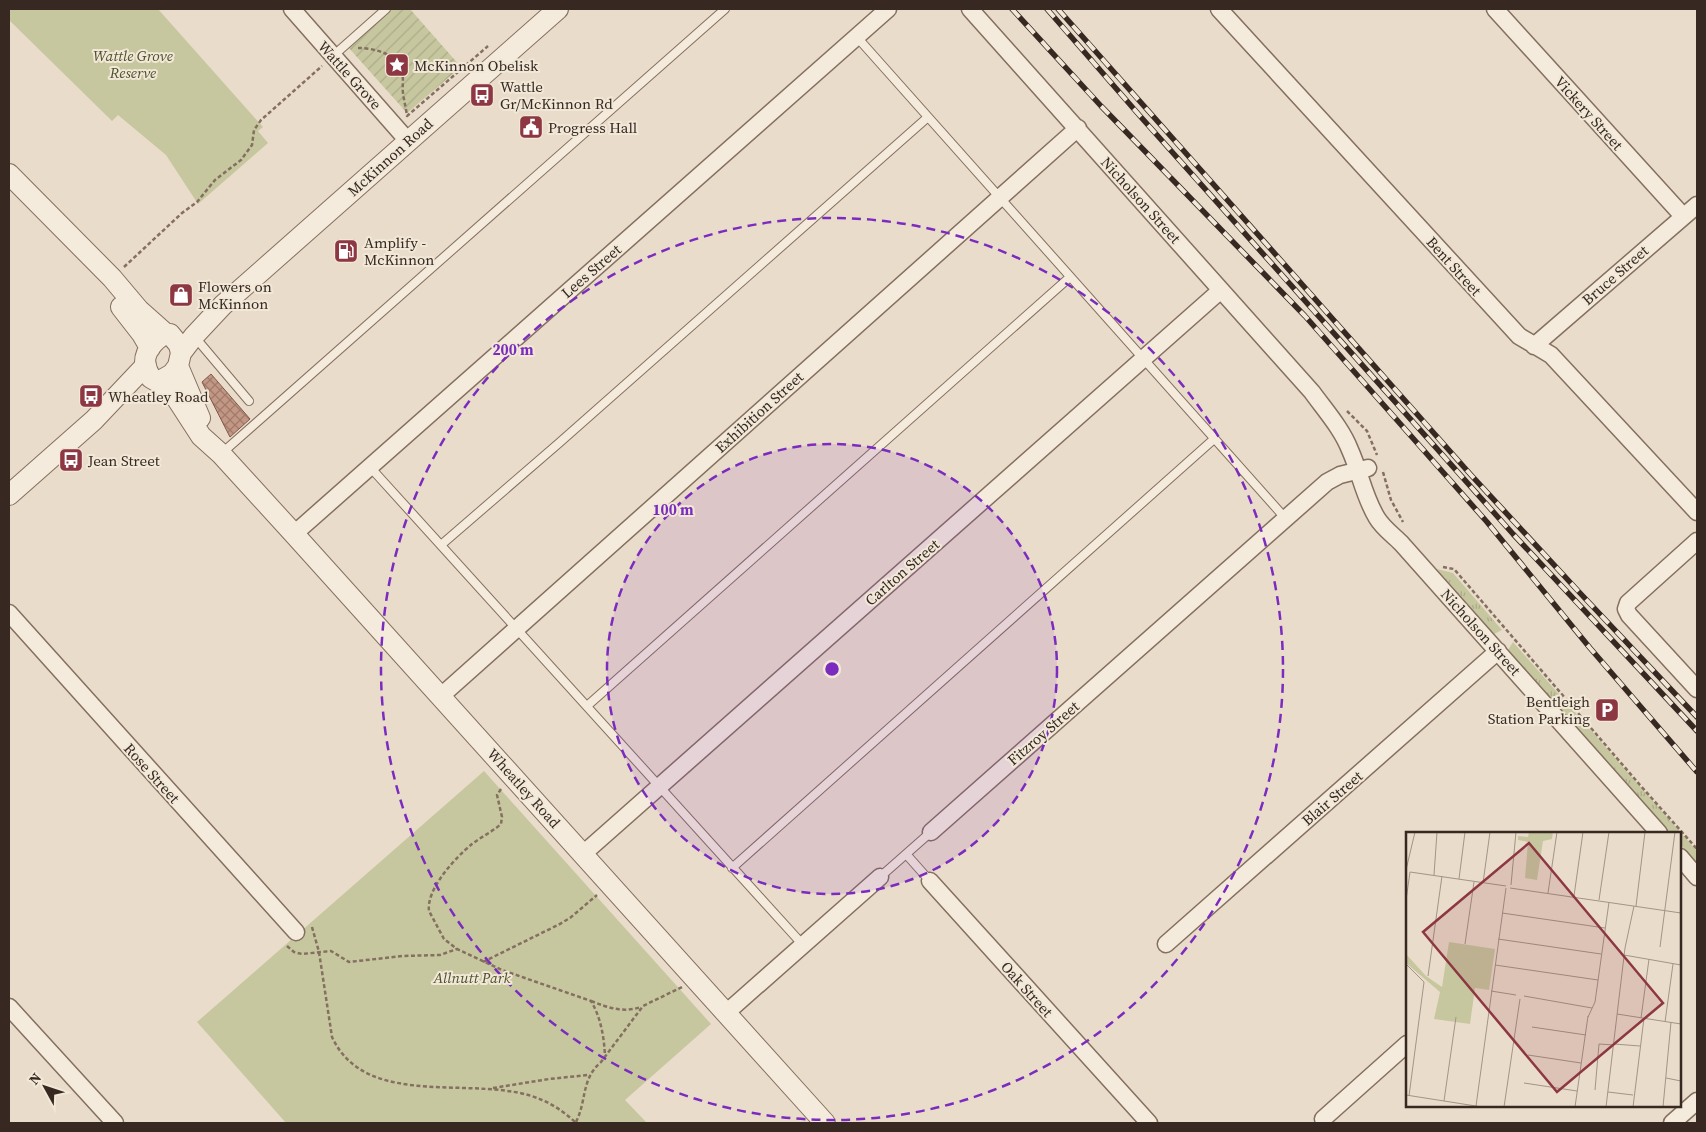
<svg xmlns="http://www.w3.org/2000/svg" width="1706" height="1132" font-family="'Source Serif 4',serif">
	<style>
		.grass { fill: url(#grass-tufts) }
		.park { fill: #c7c79f }
		.garden { fill: url(#garden-furrows) }
		.building { fill: url(#building-cross-hatch); stroke: #815849 }
		.lines { fill: none; stroke-linecap: round; stroke-linejoin: round }
		.service-casing { stroke: #846f60; stroke-width: 10 }
		.minor-casing { stroke: #846f60; stroke-width: 19 }
		.tertiary-casing { stroke: #846f60; stroke-width: 22 }
		.path { stroke: #846f60; stroke-width: 2.5; stroke-dasharray: 4 2.5; stroke-linecap: butt }
		.service { stroke: #f5ebdc; stroke-width: 8 }
		.minor { stroke: #f5ebdc; stroke-width: 16 }
		.tertiary { stroke: #f5ebdc; stroke-width: 20 }
		.rail-casing { stroke: #372922; stroke-width: 5.5 }
		.rail { stroke: #f2e8d8; stroke-width: 4; stroke-dasharray: 11; stroke-linecap: butt }
		.ring { fill: none; stroke: #7b2cbf; stroke-width: 2.5; stroke-dasharray: 9 6 }
		.labels { text-anchor: middle; dominant-baseline: central; stroke-width: 4; stroke-linejoin: round; paint-order: stroke }
		.park-label { font-size: 15px; font-style: italic; fill: #4c512b; stroke: #f2e8d8 }
		.poi-label { font-size: 15px; fill: #372922; stroke: #f2e8d8; text-anchor: start }
		.street-label { font-size: 15px; fill: #372922; stroke: #f2e8d8 }
		.inset-road { fill: none; stroke: #a29487; stroke-width: 1 }
		.view { fill: #8d3742; fill-opacity: 0.15; stroke: #8d3742; stroke-width: 2.5 }
		.inset-edge { fill: none; stroke: #372922; stroke-width: 2.5 }
		.centre { fill: #7b2cbf; stroke: #f2e8d8; stroke-width: 2.5 }
		.ring-label { font-size: 15px; text-anchor: middle; font-weight: bold; fill: #7b2cbf; stroke: #f2e8d8; stroke-width: 4; stroke-linejoin: round; paint-order: stroke }
	</style>
	<defs>
		<pattern id="grass-tufts" width="24" height="20" patternUnits="userSpaceOnUse" patternTransform="scale(1.25)"><rect width="24" height="20" fill="#c7c79f"/><path d="M3 7l-1-3M5 7V3M7 7l1-3M15 17l-1-3M17 17v-4M19 17l1-3" fill="none" stroke="#acab89"/></pattern>
		<pattern id="garden-furrows" width="10" height="10" patternUnits="userSpaceOnUse" patternTransform="scale(1.25)"><rect width="10" height="10" fill="#c7c79f"/><path d="M-1 1l2-2M0 10L10 0M9 11l2-2" fill="none" stroke="#acab89"/></pattern>
		<pattern id="building-cross-hatch" width="8" height="8" patternUnits="userSpaceOnUse" patternTransform="scale(1.25)"><rect width="8" height="8" fill="#c39784"/><path d="M0 0l8 8M0 8l8-8" fill="none" stroke="#9f7b6c"/></pattern>
	</defs>
	<rect width="100%" height="100%" fill="#eadcca"/>
	<path class="grass" d="M1437,569L1453,573L1502,630L1494,634Z
		M1513,642L1697,851V863L1680,844V833H1671L1508,650Z"/>
	<path class="park" d="M9,9H158L263,127L258,131L268,143L198,204L166,155L118,115L112,121L9,20Z
		M484,771L711,1024L625,1100L647,1123H286L197,1022Z"/>
	<path class="garden" d="M392,9H410L461,67L407,113L348,47Z"/>
	<path class="building" d="M211,374L250,419L230,437L202,382Z"/>
	<g class="lines">
		<defs>
			<path id="service" d="M856,36L1286,519
				M333,56L386,9
				M194,336L249,401
				M222,453L725,9
				M370,467L803,945
				M441,545L559,443L928,117
				M587,706L1070,277
				M906,854L930,881
				M732,868L1214,439
				M880,877L931,832"/>
			<path id="minor" d="M292,9L408,141
				M970,9L1312,392C1325,410 1342,429 1350,450C1360,472 1364,497 1377,518C1383,528 1393,535 1401,543L1659,833
				M1219,9L1519,336L1551,355L1697,512
				M1495,9L1683,216
				M1534,346L1697,205
				M294,534L888,9
				M1697,541L1628,603L1626,609L1629,615L1697,689
				M9,613L296,932
				M441,696L1078,128
				M931,832L1327,482L1340,475L1368,468
				M583,854L1221,290
				M1680,857L1697,877
				M930,881L1149,1123
				M1166,944L1498,651
				M9,1007L115,1123
				M726,1013L880,877
				M1323,1119L1407,1044
				M1672,1123L1697,1101"/>
			<path id="tertiary" d="M9,174L112,278L139,310L166,334
				M121,307L142,334L150,348
				M181,353L179,345L170,334C158,334 145,350 145,362C146,368 148,373 151,378L158,382L172,374L178,366L181,353L194,336L223,305L558,9
				M178,366L200,418
				M158,382L177,399L201,436L221,454L294,534L825,1123
				M9,495L94,420L146,365"/>
		</defs>
		<use href="#service" class="service-casing"/>
		<use href="#minor" class="minor-casing"/>
		<use href="#tertiary" class="tertiary-casing"/>
		<path class="path" d="M358,48C375,48 398,54 402,73C404,80 402,86 403,93C404,101 406,108 407,116L488,46
			M124,267L182,213L197,202L215,180L241,160L252,145L254,130L261,120L322,66
			M1347,411L1367,431L1377,455
			M1383,472L1391,500L1403,522
			M1443,567L1454,569L1640,785L1697,849
			M501,789L497,795L502,817L501,824C492,832 481,837 472,844C456,857 426,889 429,911L444,939L457,949L502,970L591,1001C601,1018 604,1037 605,1056
			M312,927L319,952L332,1037C367,1113 480,1072 542,1100C554,1105 567,1114 576,1123
			M287,946L294,952L302,954L331,951L349,962L402,956L440,955L457,949
			M483,962L558,925L570,918L597,895
			M591,1001C609,1008 623,1013 641,1007
			M493,1088L549,1079L588,1075
			M576,1122C587,1100 581,1079 601,1062L643,1006L682,987"/>
		<use href="#service" class="service"/>
		<use href="#minor" class="minor"/>
		<use href="#tertiary" class="tertiary"/>
		<defs>
			<path id="rail" d="M1012,9L1101,106L1305,316L1487,522L1590,648L1697,772
				M1047,9L1140,116L1513,534L1697,731
				M1058,9L1471,475L1580,593L1697,717"/>
		</defs>
		<use href="#rail" class="rail-casing"/>
		<use href="#rail" class="rail"/>
	</g>
	<circle cx="832" cy="669" r="225" fill="#7b2cbf" fill-opacity=".12"/>
	<g class="ring">
		<circle cx="832" cy="669" r="225"/>
		<circle cx="832" cy="669" r="451"/>
	</g>
	<defs>
		<symbol id="sight-square" viewBox="-11 -11 22 22"><rect x="-9" y="-9" width="18" height="18" rx="4" fill="#8d3742" stroke="#f2e8d8"/><path d="M0-6L1.8-2.2L6-1.7L2.9 1.2L3.7 5.4L0 3.3L-3.7 5.4L-2.9 1.2L-6-1.7L-1.8-2.2Z" fill="#fff"/></symbol>
		<symbol id="bus-square" viewBox="-11 -11 22 22"><rect x="-9" y="-9" width="18" height="18" rx="4" fill="#8d3742" stroke="#f2e8d8"/><path d="M-5-6H5V4H4V6H2V4H-2V6H-4V4H-5ZM-3.5-4V0h7V-4ZM-3.5 1.2v1.5H-2V1.2ZM2 1.2v1.5H3.5V1.2Z" fill="#fff"/></symbol>
		<symbol id="civic-square" viewBox="-11 -11 22 22"><rect x="-9" y="-9" width="18" height="18" rx="4" fill="#8d3742" stroke="#f2e8d8"/><path d="M-.6-6.5H3V-4.5H.6V-3L4-1V1h2V6H-6V1h2V-1L-.6-3ZM-1.2 2.5V6h2.4V2.5Z" fill="#fff"/></symbol>
		<symbol id="fuel-square" viewBox="-11 -11 22 22"><rect x="-9" y="-9" width="18" height="18" rx="4" fill="#8d3742" stroke="#f2e8d8"/><path d="M-5.5-6h7V0h2V4h1.3V-2.5L3-4.5l.8-.8L6-3V5H2.5V1h-1V6h-7ZM-4.2-4.7v3.2H.2V-4.7Z" fill="#fff"/></symbol>
		<symbol id="shop-square" viewBox="-11 -11 22 22"><rect x="-9" y="-9" width="18" height="18" rx="4" fill="#8d3742" stroke="#f2e8d8"/><path d="M-5-2.5h2.3a2.7 3.5 0 0 1 5.4 0H5L5.5 6h-11ZM-1.5-2.5h3a1.5 2.3 0 0 0-3 0Z" fill="#fff"/></symbol>
		<symbol id="parking-square" viewBox="-11 -11 22 22"><rect x="-9" y="-9" width="18" height="18" rx="4" fill="#8d3742" stroke="#f2e8d8"/><path d="M-3.5-5.5H1a3.5 3.5 0 0 1 0 7H-1V5.5H-3.5ZM-1-3.4V-.6H.8a1.4 1.4 0 0 0 0-2.8Z" fill="#fff"/></symbol>
	</defs>
	<g fill-rule="evenodd">
		<use href="#sight-square" x="383" y="51" width="28" height="28"/>
		<use href="#bus-square" x="468" y="81" width="28" height="28"/>
		<use href="#civic-square" x="517" y="113" width="28" height="28"/>
		<use href="#fuel-square" x="332" y="237" width="28" height="28"/>
		<use href="#shop-square" x="167" y="281" width="28" height="28"/>
		<use href="#bus-square" x="77" y="382" width="28" height="28"/>
		<use href="#bus-square" x="57" y="446" width="28" height="28"/>
		<use href="#parking-square" x="1593" y="696" width="28" height="28"/>
	</g>
	<g class="labels">
		<g class="park-label">
			<text x="133" y="55">Wattle Grove<tspan x="133" dy="17">Reserve</tspan></text>
			<text x="472" y="977">Allnutt Park</text>
		</g>
		<g class="poi-label">
			<text x="414" y="65">McKinnon Obelisk</text>
			<text x="500" y="86">Wattle<tspan x="500" dy="17">Gr/McKinnon Rd</tspan></text>
			<text x="548" y="127">Progress Hall</text>
			<text x="364" y="242">Amplify -<tspan x="364" dy="17">McKinnon</tspan></text>
			<text x="198" y="286">Flowers on<tspan x="198" dy="17">McKinnon</tspan></text>
			<text x="108" y="396">Wheatley Road</text>
			<text x="88" y="460">Jean Street</text>
			<text x="1590" y="701" text-anchor="end">Bentleigh<tspan x="1590" dy="17">Station Parking</tspan></text>
		</g>
		<g class="street-label">
			<text transform="translate(350 75) rotate(48)">Wattle Grove</text>
			<text transform="translate(1589 113) rotate(48)">Vickery Street</text>
			<text transform="translate(390 157) rotate(-42)">McKinnon Road</text>
			<text transform="translate(1141 200) rotate(48)">Nicholson Street</text>
			<text transform="translate(1454 266) rotate(48)">Bent Street</text>
			<text transform="translate(591 271) rotate(-41)">Lees Street</text>
			<text transform="translate(1615 275) rotate(-41)">Bruce Street</text>
			<text transform="translate(759 412) rotate(-42)">Exhibition Street</text>
			<text transform="translate(902 572) rotate(-41)">Carlton Street</text>
			<text transform="translate(1481 632) rotate(48)">Nicholson Street</text>
			<text transform="translate(1043 733) rotate(-41)">Fitzroy Street</text>
			<text transform="translate(152 773) rotate(48)">Rose Street</text>
			<text transform="translate(524 788) rotate(48)">Wheatley Road</text>
			<text transform="translate(1332 798) rotate(-41)">Blair Street</text>
			<text transform="translate(1027 989) rotate(48)">Oak Street</text>
		</g>
	</g>
	<g transform="translate(1406 832)">
		<rect width="275" height="275" fill="#eadcca"/>
		<path d="M123,0H147L146,7L137,9L131,48L119,46L122,10L112,8V4L122,5ZM43,110L89,117L83,158L69,156L64,192L28,187L34,160L0,131V122L20,144L36,155Z" fill="#c7c79f"/>
		<path class="inset-road" d="M0,38L9,0M4,40L100,54M28,43L31,0M53,47L59,0M77,51L84,0M105,53L110,0M104,56L275,81M142,61L151,0M168,64L177,0M0,68L4,40M193,68L203,0M230,74L239,0M96,81L199,96M92,107L195,122M59,112L68,50M254,115L269,0M218,123L275,133M0,132L18,150L3,264M89,133L192,148M22,144L36,44M85,159L110,163M118,164L186,176M211,182L275,192M182,185L189,170L203,70M235,186L243,127M259,190L267,132M126,195L180,203M208,212L234,214M122,223L175,231M260,246L275,249M118,251L171,259M189,258L193,212L208,213M202,260L227,263M0,263L76,275M38,269L50,185M70,274L100,56M98,275L114,167M169,275L182,184M200,275L219,116L228,74M227,275L238,186M257,275L265,190"/>
		<path class="view" d="M123,11L257,171L151,260L17,100Z"/>
		<rect width="275" height="275" class="inset-edge"/>
	</g>
	<circle cx="832" cy="669" r="8" class="centre"/>
	<g class="ring-label">
		<text x="513" y="355">200 m</text>
		<text x="673" y="515">100 m</text>
	</g>
	<rect width="1706" height="1132" fill="none" stroke="#372922" stroke-width="20"/>
	<g transform="translate(45 1087) rotate(310)" stroke="#f2e8d8" stroke-width="4" paint-order="stroke">
	<path d="M0-4L9 19L0 12L-9 19Z" fill="#372922"/>
	<text y="-8" font-size="14" font-weight="bold" text-anchor="middle" fill="#372922">N</text>
	</g>
</svg>
